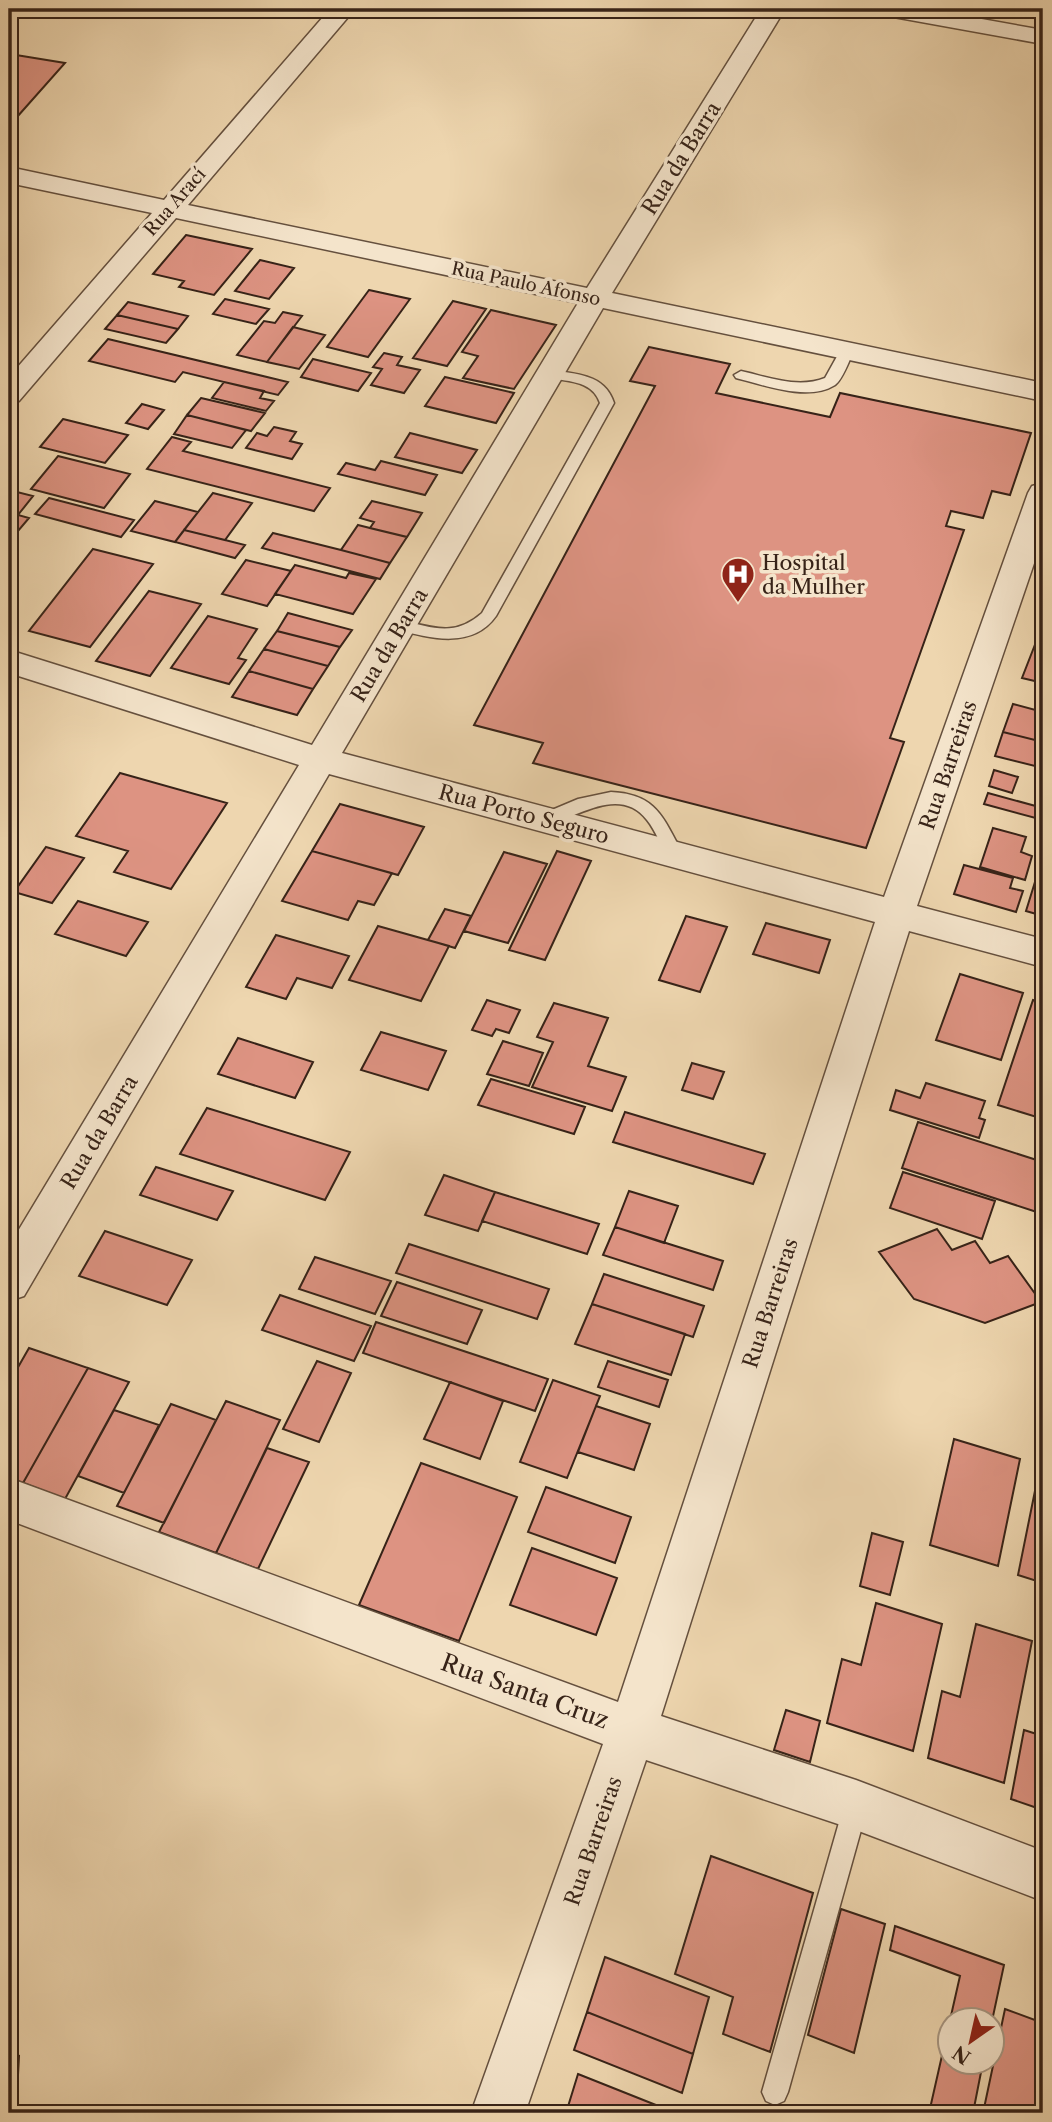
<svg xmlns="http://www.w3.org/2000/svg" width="1052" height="2122" font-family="'Libre Caslon Text',serif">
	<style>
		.building { fill: #dd9382; stroke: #372318; stroke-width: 2 }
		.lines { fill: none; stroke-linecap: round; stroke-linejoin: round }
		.lane-casing { stroke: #65503e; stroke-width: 3 }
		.street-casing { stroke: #65503e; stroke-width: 3 }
		.lane { fill: #f4e4cb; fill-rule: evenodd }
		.street { fill: #f4e4cb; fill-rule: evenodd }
		.labels { text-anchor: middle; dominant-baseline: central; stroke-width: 7; stroke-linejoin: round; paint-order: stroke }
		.far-street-label { font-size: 18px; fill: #372318; stroke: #f4e4cb }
		.street-label { font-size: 21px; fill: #372318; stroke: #f4e4cb }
		.poi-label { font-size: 21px; fill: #372318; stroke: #f4e4cb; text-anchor: start }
		.near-street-label { font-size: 24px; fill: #372318; stroke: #f4e4cb }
	</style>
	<rect width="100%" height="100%" fill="#eed6af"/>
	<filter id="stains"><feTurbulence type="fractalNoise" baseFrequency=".00286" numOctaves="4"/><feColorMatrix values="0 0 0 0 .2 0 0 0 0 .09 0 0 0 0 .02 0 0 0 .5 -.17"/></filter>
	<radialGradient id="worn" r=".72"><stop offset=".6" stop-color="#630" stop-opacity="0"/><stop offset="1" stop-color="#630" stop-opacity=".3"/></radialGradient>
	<path class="building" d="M16,55L65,63L9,126V63Z
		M186,235L252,249L214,295L179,287L184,281L153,274Z
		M260,260L294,268L269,299L235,291Z
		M369,290L410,299L368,357L327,347Z
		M225,299L269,309L256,324L213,314Z
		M453,301L486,309L447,366L413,358Z
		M128,302L188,316L178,329L117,315Z
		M491,310L556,325L514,389L463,378L478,356L462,352Z
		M283,312L302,316L267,362L237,355L264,321L275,323Z
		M117,315L178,329L166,343L105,329Z
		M293,327L325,335L299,369L267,362Z
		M108,339L288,382L278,395L183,372L175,382L89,361Z
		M649,347L730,364L716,393L830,417L840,393L1031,433L1010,495L992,491L983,518L951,511L946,526L964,530L890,738L904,742L866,848L533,763L543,743L474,725L655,386L630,381Z
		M384,353L402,357L397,365L420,370L404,393L371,385L382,369L373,367Z
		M313,359L371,373L358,391L301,377Z
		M445,377L514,393L496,423L425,406Z
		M224,382L264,391L260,398L274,401L266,411L212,398Z
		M201,398L265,413L251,431L187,415Z
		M142,404L164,410L148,429L126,423Z
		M187,415L246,430L232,448L174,434Z
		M63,419L128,435L105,463L40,447Z
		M274,427L296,432L290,441L302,444L292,459L246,448L257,433L267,436Z
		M410,433L477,450L462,473L395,457Z
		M172,437L191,442L183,451L330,488L314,511L147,469Z
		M58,456L130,474L104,508L31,489Z
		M381,461L437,475L425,495L338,474L346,463L375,470Z
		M9,490L33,496L18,515L29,518L13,537L9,536Z
		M213,493L252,503L225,540L184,530Z
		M49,498L134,520L121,537L35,514Z
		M155,501L198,512L175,542L131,531Z
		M372,501L422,513L407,537L370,528L374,522L360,518Z
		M358,525L370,528L407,537L390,563L341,550Z
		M184,530L225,540L245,545L235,558L175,542Z
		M273,533L341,550L390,563L380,579L262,548Z
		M93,549L153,564L90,647L29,631Z
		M246,560L291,571L267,606L222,594Z
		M295,565L346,578L349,573L376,579L353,614L275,594Z
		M149,591L201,604L150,676L96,661Z
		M288,613L352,630L340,647L277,631Z
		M208,616L257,629L238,658L246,660L229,684L171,668Z
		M277,631L340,647L328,666L264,649Z
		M1036,642L1043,643V683L1022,678Z
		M264,649L328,666L313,689L249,671Z
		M249,671L313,689L297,715L232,697Z
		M1013,704L1043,712V742L1003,732Z
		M1003,732L1043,742V768L995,756Z
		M994,770L1018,777L1012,793L989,786Z
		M120,773L227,803L171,889L114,872L128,851L76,836Z
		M988,793L1043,808V820L984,804Z
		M340,804L424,827L398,875L312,851Z
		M993,828L1026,837L1021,852L1032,856L1025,880L980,867Z
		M46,847L84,858L52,903L14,892Z
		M312,851L392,873L374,905L358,901L348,920L282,901Z
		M557,851L591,861L545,960L509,950Z
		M504,852L547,864L508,943L464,931Z
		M1043,856V916L1026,911Z
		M964,865L1013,878L1010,888L1023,891L1016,912L954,894Z
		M78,901L148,922L126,956L55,934Z
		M445,909L471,916L455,948L428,940Z
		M686,916L727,927L700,992L659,980Z
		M766,923L830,940L819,973L753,954Z
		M378,926L449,946L421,1001L349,980Z
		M276,935L349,956L332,988L297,978L286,999L246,987Z
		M960,974L1023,993L1001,1060L936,1040Z
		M487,1000L520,1010L509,1033L496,1029L492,1036L472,1030Z
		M1033,1000L1043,1003V1119L998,1105Z
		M554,1003L608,1018L588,1066L626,1077L612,1111L532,1087L553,1042L537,1037Z
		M381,1032L446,1051L428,1090L361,1070Z
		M238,1038L313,1062L295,1098L218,1074Z
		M503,1041L543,1053L529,1086L487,1074Z
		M692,1063L724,1072L713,1099L682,1090Z
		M491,1079L585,1107L574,1134L478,1105Z
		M926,1083L985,1101L979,1118L985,1120L979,1138L890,1110L896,1090L920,1098Z
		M207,1108L350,1152L325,1200L180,1154Z
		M625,1112L765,1154L753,1184L613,1142Z
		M918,1122L1043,1162V1214L902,1168Z
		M156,1167L233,1191L217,1220L140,1195Z
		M903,1172L995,1201L982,1239L890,1208Z
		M444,1175L495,1192L478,1231L425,1215Z
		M629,1191L678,1206L664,1243L615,1227Z
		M495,1192L599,1224L587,1254L482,1221Z
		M615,1227L723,1261L713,1290L603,1255Z
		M937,1229L952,1250L975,1241L990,1263L1008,1256L1041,1302L985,1323L914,1299L879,1252Z
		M105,1231L192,1260L167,1305L79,1276Z
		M409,1244L549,1289L537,1319L396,1273Z
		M315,1257L391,1281L375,1314L299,1289Z
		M604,1274L704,1306L693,1337L592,1304Z
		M397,1282L482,1310L467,1344L381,1316Z
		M280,1295L371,1326L354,1361L262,1330Z
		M592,1304L685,1334L671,1375L575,1344Z
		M376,1322L548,1379L535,1411L363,1353Z
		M29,1348L88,1368L23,1483L9,1478V1383Z
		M317,1361L351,1373L319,1442L283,1429Z
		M608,1361L668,1380L659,1407L598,1387Z
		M88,1368L129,1382L65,1499L23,1483Z
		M553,1380L600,1396L567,1478L520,1462Z
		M450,1382L503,1401L480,1459L424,1439Z
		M226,1401L280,1420L216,1553L159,1532Z
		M171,1404L216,1420L164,1523L117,1506Z
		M596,1406L650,1424L634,1470L578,1452Z
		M114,1410L159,1425L124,1493L78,1476Z
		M954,1439L1020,1459L998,1566L930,1545Z
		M267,1448L309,1462L258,1569L216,1553Z
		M421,1463L517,1497L459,1641L359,1605Z
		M1039,1471L1043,1472V1583L1018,1575Z
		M546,1487L631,1517L615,1563L528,1532Z
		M872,1533L903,1542L890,1595L860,1586Z
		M532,1548L617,1578L596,1635L510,1605Z
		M876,1603L942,1624L913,1751L827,1723L842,1659L861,1665Z
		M976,1624L1032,1641L1004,1783L928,1758L942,1691L960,1697Z
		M786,1710L820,1721L810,1762L774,1750Z
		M1024,1730L1043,1736V1810L1011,1799Z
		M711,1856L813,1893L770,2052L723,2034L733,1997L675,1974Z
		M841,1909L885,1924L854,2053L808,2035Z
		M895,1926L1004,1965L992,2021H950V2062H983L973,2113H929L960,1976L890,1950Z
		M605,1957L709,1997L693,2054L587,2012Z
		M1005,2009L1043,2023V2113H983Z
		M587,2012L693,2054L682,2093L574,2050Z
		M19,2056L16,2113H9V2058Z
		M578,2074L676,2113H566Z"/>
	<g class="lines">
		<defs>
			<path id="lane" d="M847,347L854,351C849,360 843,379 835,385C808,402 764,385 736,378L734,375L741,371C768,377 798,389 825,378L840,351Z
				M550,370C576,374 605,374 614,403L496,616C472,650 429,638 395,629L393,625L401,620C433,628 455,637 482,613L600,403C592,379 565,382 545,377L543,374Z
				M611,792C657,794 663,818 683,854L680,859H668C661,846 656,831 647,820C620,785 577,817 546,826L540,825L537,820L540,815L578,799Z
				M856,1793L865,1796L868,1805L788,2092L784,2101L775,2105L766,2101L762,2092L844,1805L847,1796Z"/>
			<path id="street" d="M330,9H355L188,205L587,288L761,9H785L612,293L1043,383V401L603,308L342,753L884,897L1028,493L1032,486L1043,483V537L917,906L1043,939V967L909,931L661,1716L856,1780L1043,1851V1901L856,1830L646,1760L525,2113H471L603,1744L9,1520V1478L618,1702L875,922L329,774L24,1296L9,1301V1246L299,765L9,673V650L312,745L578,303L176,218L19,401L9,404V377L152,213L9,183V167L164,200Z
				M876,9H926L1043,30V44L888,16L880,14Z"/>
		</defs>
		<use href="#lane" class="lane-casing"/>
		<use href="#street" class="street-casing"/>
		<use href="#lane" class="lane"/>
		<use href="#street" class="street"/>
	</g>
	<defs>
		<symbol id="hospital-pin" viewBox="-11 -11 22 30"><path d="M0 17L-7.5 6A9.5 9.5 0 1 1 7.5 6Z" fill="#8f2418" stroke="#f4e4cb"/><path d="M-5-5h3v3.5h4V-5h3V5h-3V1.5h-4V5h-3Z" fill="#fff"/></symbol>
	</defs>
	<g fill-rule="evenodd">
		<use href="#hospital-pin" x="719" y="555" width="38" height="52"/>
	</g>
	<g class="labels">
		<g class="far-street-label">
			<text transform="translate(175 202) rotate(-49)">Rua Arací</text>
			<text transform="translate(526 284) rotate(12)">Rua Paulo Afonso</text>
		</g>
		<g class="street-label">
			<text transform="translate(681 158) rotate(-58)">Rua da Barra</text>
			<text transform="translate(389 645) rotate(-59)">Rua da Barra</text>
			<text transform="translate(948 765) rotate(-71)">Rua Barreiras</text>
			<text transform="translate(524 814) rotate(15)">Rua Porto Seguro</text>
			<text transform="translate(99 1132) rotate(-59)">Rua da Barra</text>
			<text transform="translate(770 1303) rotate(-72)">Rua Barreiras</text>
			<text transform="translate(593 1841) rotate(-71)">Rua Barreiras</text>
		</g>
		<g class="poi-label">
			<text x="762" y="562">Hospital<tspan x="762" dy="24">da Mulher</tspan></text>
		</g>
		<g class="near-street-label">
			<text transform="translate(525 1691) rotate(20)">Rua Santa Cruz</text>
		</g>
	</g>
	<rect width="1052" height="2122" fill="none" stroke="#eed6af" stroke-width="35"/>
	<rect x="10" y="10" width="1031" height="2101" fill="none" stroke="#372318" stroke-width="3.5"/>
	<rect x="18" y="18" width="1017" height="2087" fill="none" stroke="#372318" stroke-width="2"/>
	<g transform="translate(971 2041) rotate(214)"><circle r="33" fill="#f4e4cb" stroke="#a89783" stroke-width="2"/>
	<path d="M0-5L12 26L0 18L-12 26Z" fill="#8f2418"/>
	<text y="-10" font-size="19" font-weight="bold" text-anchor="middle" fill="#372318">N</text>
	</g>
	<rect width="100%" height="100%" filter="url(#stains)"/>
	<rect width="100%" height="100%" fill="url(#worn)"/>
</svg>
